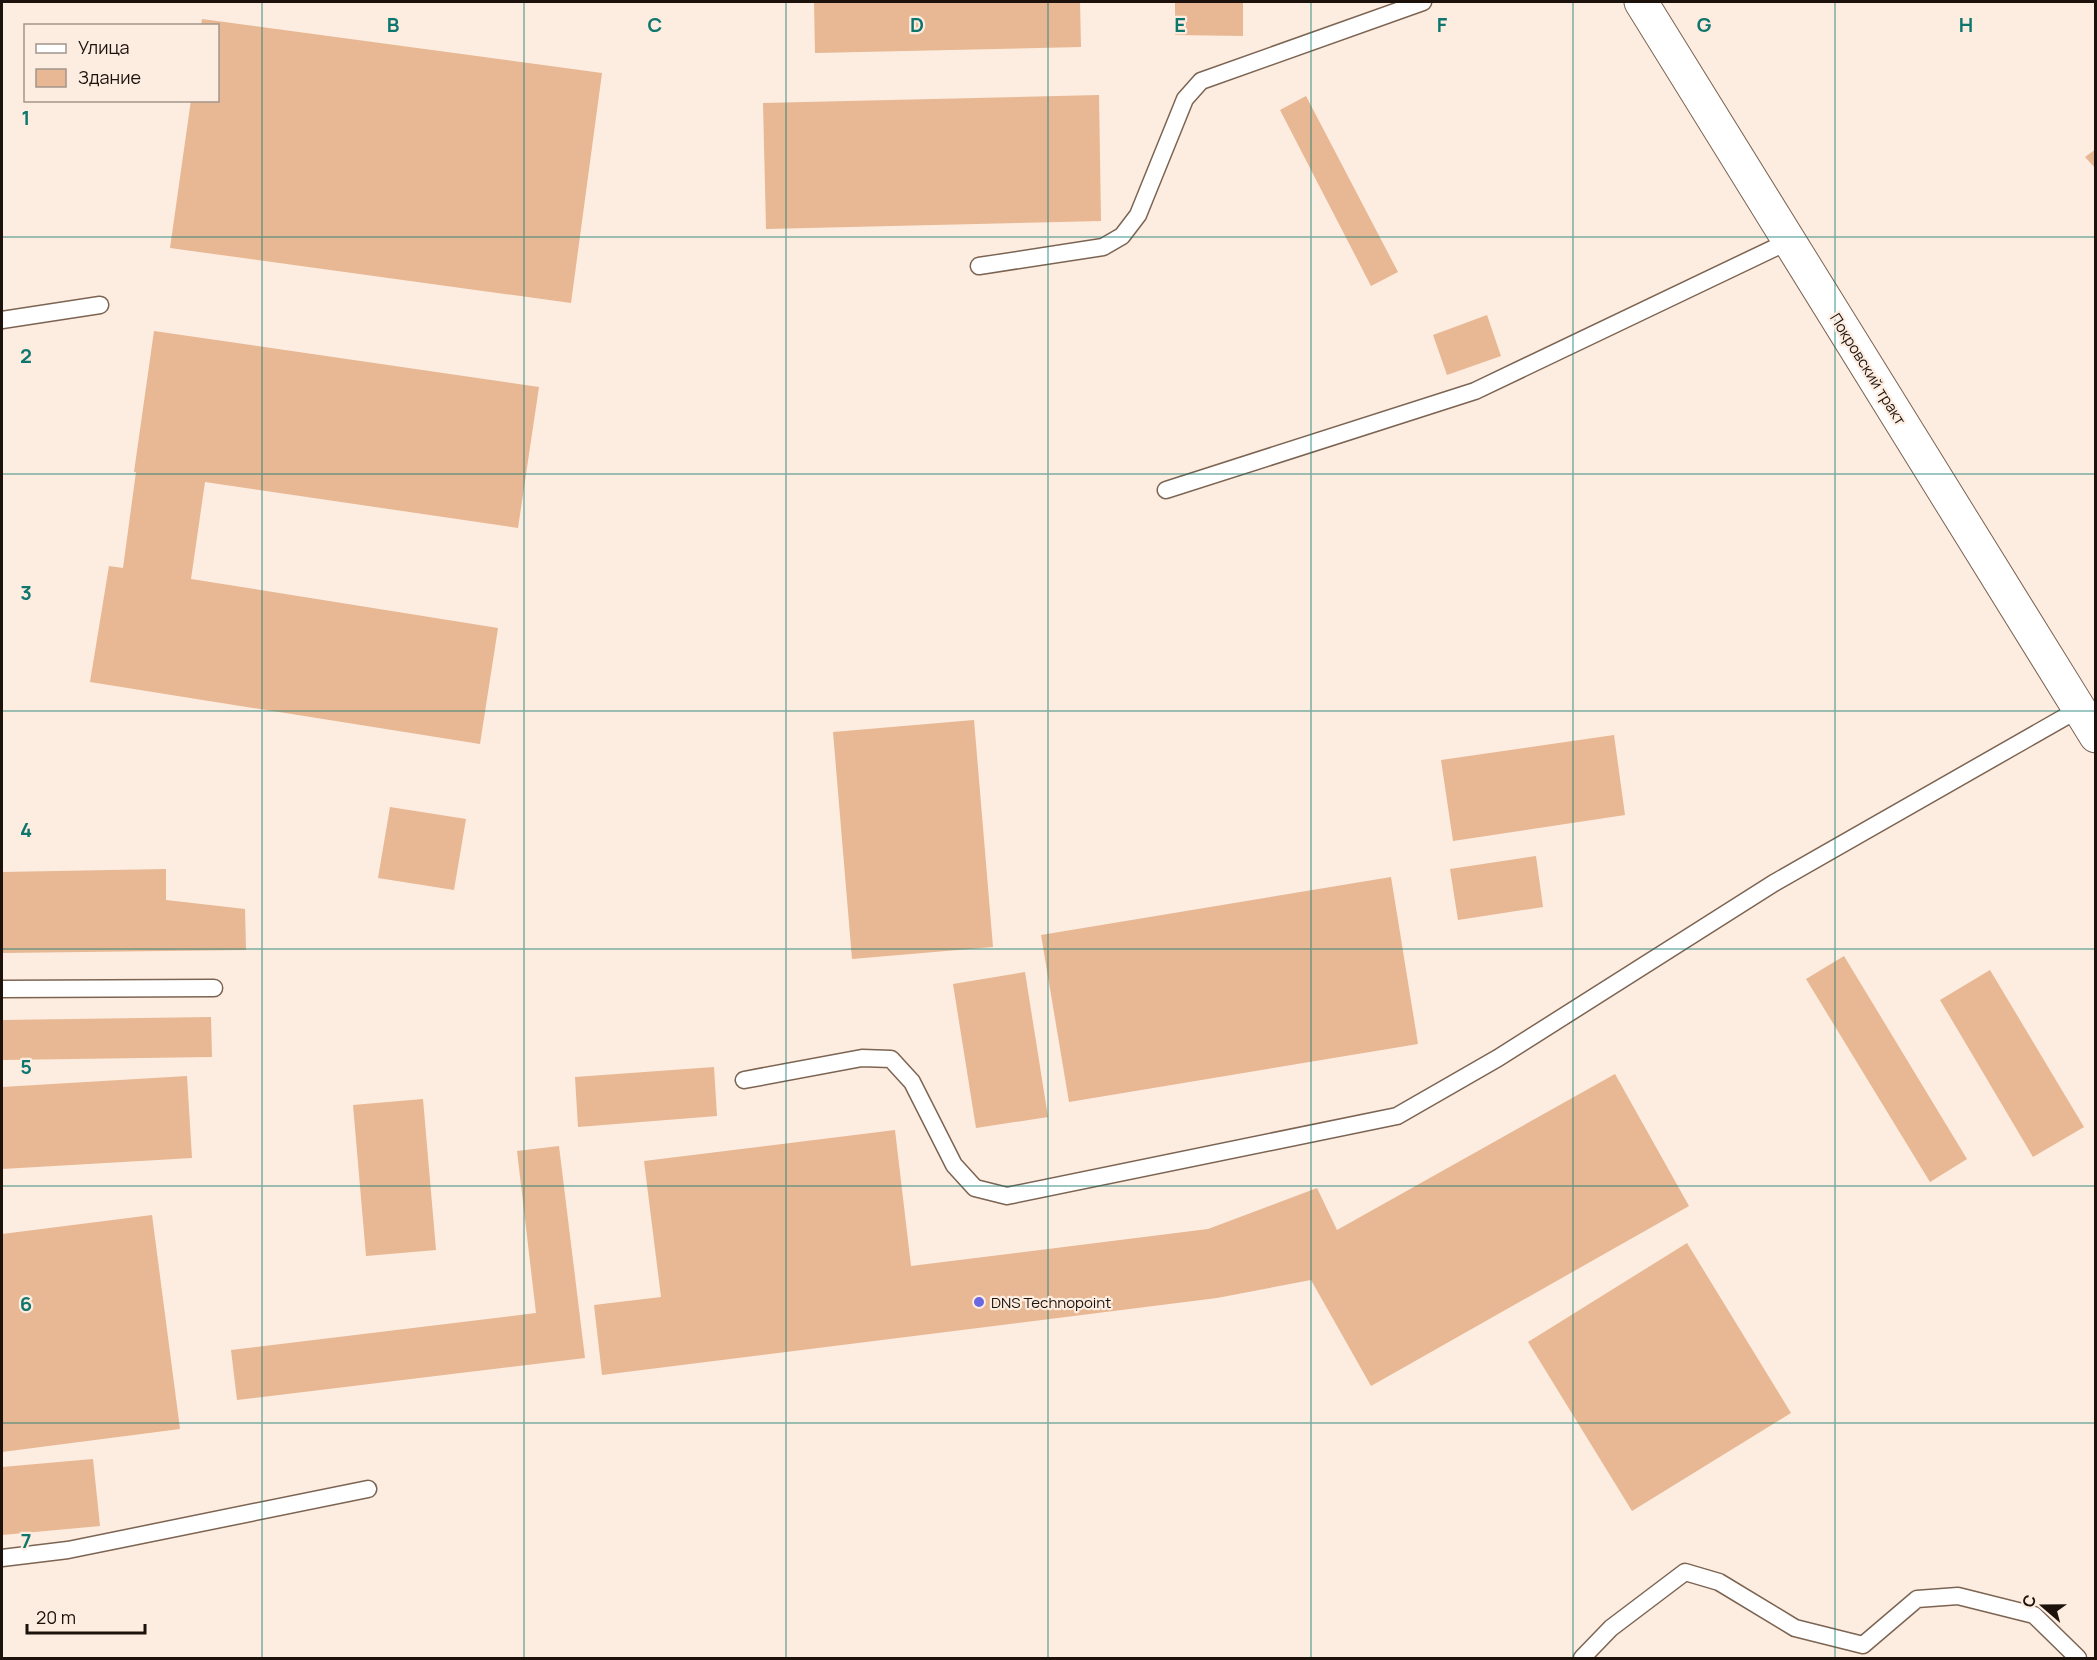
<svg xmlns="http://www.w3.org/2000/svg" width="2097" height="1660" font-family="Manrope,sans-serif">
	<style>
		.building { fill: #e7b893 }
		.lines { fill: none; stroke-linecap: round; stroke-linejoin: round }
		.service-casing { stroke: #7c6452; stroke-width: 19 }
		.secondary-casing { stroke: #7c6452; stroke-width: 35 }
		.service { stroke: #fff; stroke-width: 16 }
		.secondary { stroke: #fff; stroke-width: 33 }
		.grid { fill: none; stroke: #0f766e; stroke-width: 1.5; stroke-opacity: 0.55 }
		.poi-dot { fill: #6968e1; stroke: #fdece0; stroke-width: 2 }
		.labels { text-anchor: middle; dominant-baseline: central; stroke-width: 4.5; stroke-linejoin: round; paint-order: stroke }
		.street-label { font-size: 15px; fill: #1c120b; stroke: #fdece0 }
		.poi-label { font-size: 15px; fill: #1c120b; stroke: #fdece0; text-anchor: start }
		.grid-label { font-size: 20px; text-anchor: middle; font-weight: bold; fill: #0f766e; stroke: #fdece0; stroke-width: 4.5; stroke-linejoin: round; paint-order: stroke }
	</style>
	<rect width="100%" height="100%" fill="#fdece0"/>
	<path class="building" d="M814,2H1080L1081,47L815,53Z
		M1175,2H1243V36L1175,35Z
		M202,19L602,73L571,303L170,248L191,100H218V26H201Z
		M1099,95L1101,221L766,229L763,103Z
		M1306,96L1398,272L1371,286L1280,110Z
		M2096,149V169L2085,157Z
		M1487,315L1501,356L1447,375L1433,335Z
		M154,331L539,387L518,528L205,482L191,579L498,628L480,744L90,682L109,566L123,568L136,472H134Z
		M974,720L993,947L852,959L833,732Z
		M1614,735L1625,815L1453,841L1441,760Z
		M390,807L466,819L454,890L378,878Z
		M1536,856L1543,907L1458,920L1450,869Z
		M166,869V900L245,909L246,950L2,953V872Z
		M1391,877L1418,1044L1069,1102L1041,935Z
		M1844,956L1967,1159L1930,1182L1806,979Z
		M1990,970L2084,1127L2033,1157L1940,1000Z
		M1025,972L1048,1117L976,1128L953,984Z
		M211,1017L212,1057L2,1060V1020Z
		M714,1067L717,1116L578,1127L575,1077Z
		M1615,1074L1689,1206L1371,1386L1311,1280L1217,1298L602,1375L594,1305L661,1297L644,1161L895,1130L911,1266L1208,1229L1317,1188L1337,1230Z
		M187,1076L192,1158L2,1169V1087Z
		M423,1099L436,1250L366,1256L353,1105Z
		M559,1146L585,1358L237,1400L231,1350L536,1313L517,1151Z
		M152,1215L180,1429L2,1452V1234Z
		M1687,1243L1791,1413L1632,1511L1528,1342Z
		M93,1459L100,1526L2,1535V1467Z"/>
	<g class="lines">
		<defs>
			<path id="service" d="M979,266L1103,247L1122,236L1138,215L1185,99L1201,81L1423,2
				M2,320L100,305
				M1166,490L1475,391L1789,241
				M2,989L214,988
				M744,1080L862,1058L891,1059L912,1082L954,1165L975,1188L1007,1196L1397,1116L1498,1058L1774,883L2079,709
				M2,1558L68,1550L368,1489
				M1582,1658L1611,1628L1685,1572L1719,1582L1795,1628L1863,1645L1917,1599L1958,1596L2034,1615L2078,1658"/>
			<path id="secondary" d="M1641,2L2096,736"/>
		</defs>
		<use href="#service" class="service-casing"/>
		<use href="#secondary" class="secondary-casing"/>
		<use href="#service" class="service"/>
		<use href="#secondary" class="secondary"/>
	</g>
	<path class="grid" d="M262,2V1658M524,2V1658M786,2V1658M1048,2V1658M1311,2V1658M1573,2V1658M1835,2V1658M2,237H2096M2,474H2096M2,711H2096M2,949H2096M2,1186H2096M2,1423H2096"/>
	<circle class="poi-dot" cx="979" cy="1302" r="6"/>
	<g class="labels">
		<g class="street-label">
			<text transform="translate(1868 369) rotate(58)">Покровский тракт</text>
		</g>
		<g class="poi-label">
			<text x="991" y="1302">DNS Technopoint</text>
		</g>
	</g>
	<g class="grid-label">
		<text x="393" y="32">B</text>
		<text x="655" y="32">C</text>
		<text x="917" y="32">D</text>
		<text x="1180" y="32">E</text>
		<text x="1442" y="32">F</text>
		<text x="1704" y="32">G</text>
		<text x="1966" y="32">H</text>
		<text x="26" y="125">1</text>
		<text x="26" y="363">2</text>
		<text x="26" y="600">3</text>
		<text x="26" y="837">4</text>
		<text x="26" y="1074">5</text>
		<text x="26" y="1311">6</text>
		<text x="26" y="1548">7</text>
	</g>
	<rect width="2097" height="1660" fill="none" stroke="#1c120b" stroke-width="6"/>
	<rect x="24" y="24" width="195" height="78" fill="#fdece0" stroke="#a3958b" stroke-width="1.5"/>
	<rect x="36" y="44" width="30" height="9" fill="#ffffff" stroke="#a3958b" stroke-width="1.5"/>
	<text x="78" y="54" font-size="18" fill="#1c120b">Улица</text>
	<rect x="36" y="69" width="30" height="18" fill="#e7b893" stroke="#a3958b" stroke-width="1.5"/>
	<text x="78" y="84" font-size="18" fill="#1c120b">Здание</text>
	<g transform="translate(2043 1606) rotate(290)" stroke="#fdece0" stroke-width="4.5" paint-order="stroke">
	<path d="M0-4.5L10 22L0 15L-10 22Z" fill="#1c120b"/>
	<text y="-9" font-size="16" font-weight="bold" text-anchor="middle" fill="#1c120b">С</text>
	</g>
	<path d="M27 1624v9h118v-9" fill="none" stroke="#1c120b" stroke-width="3"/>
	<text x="36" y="1624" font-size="18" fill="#1c120b" stroke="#fdece0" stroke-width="4.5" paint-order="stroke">20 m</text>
</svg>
